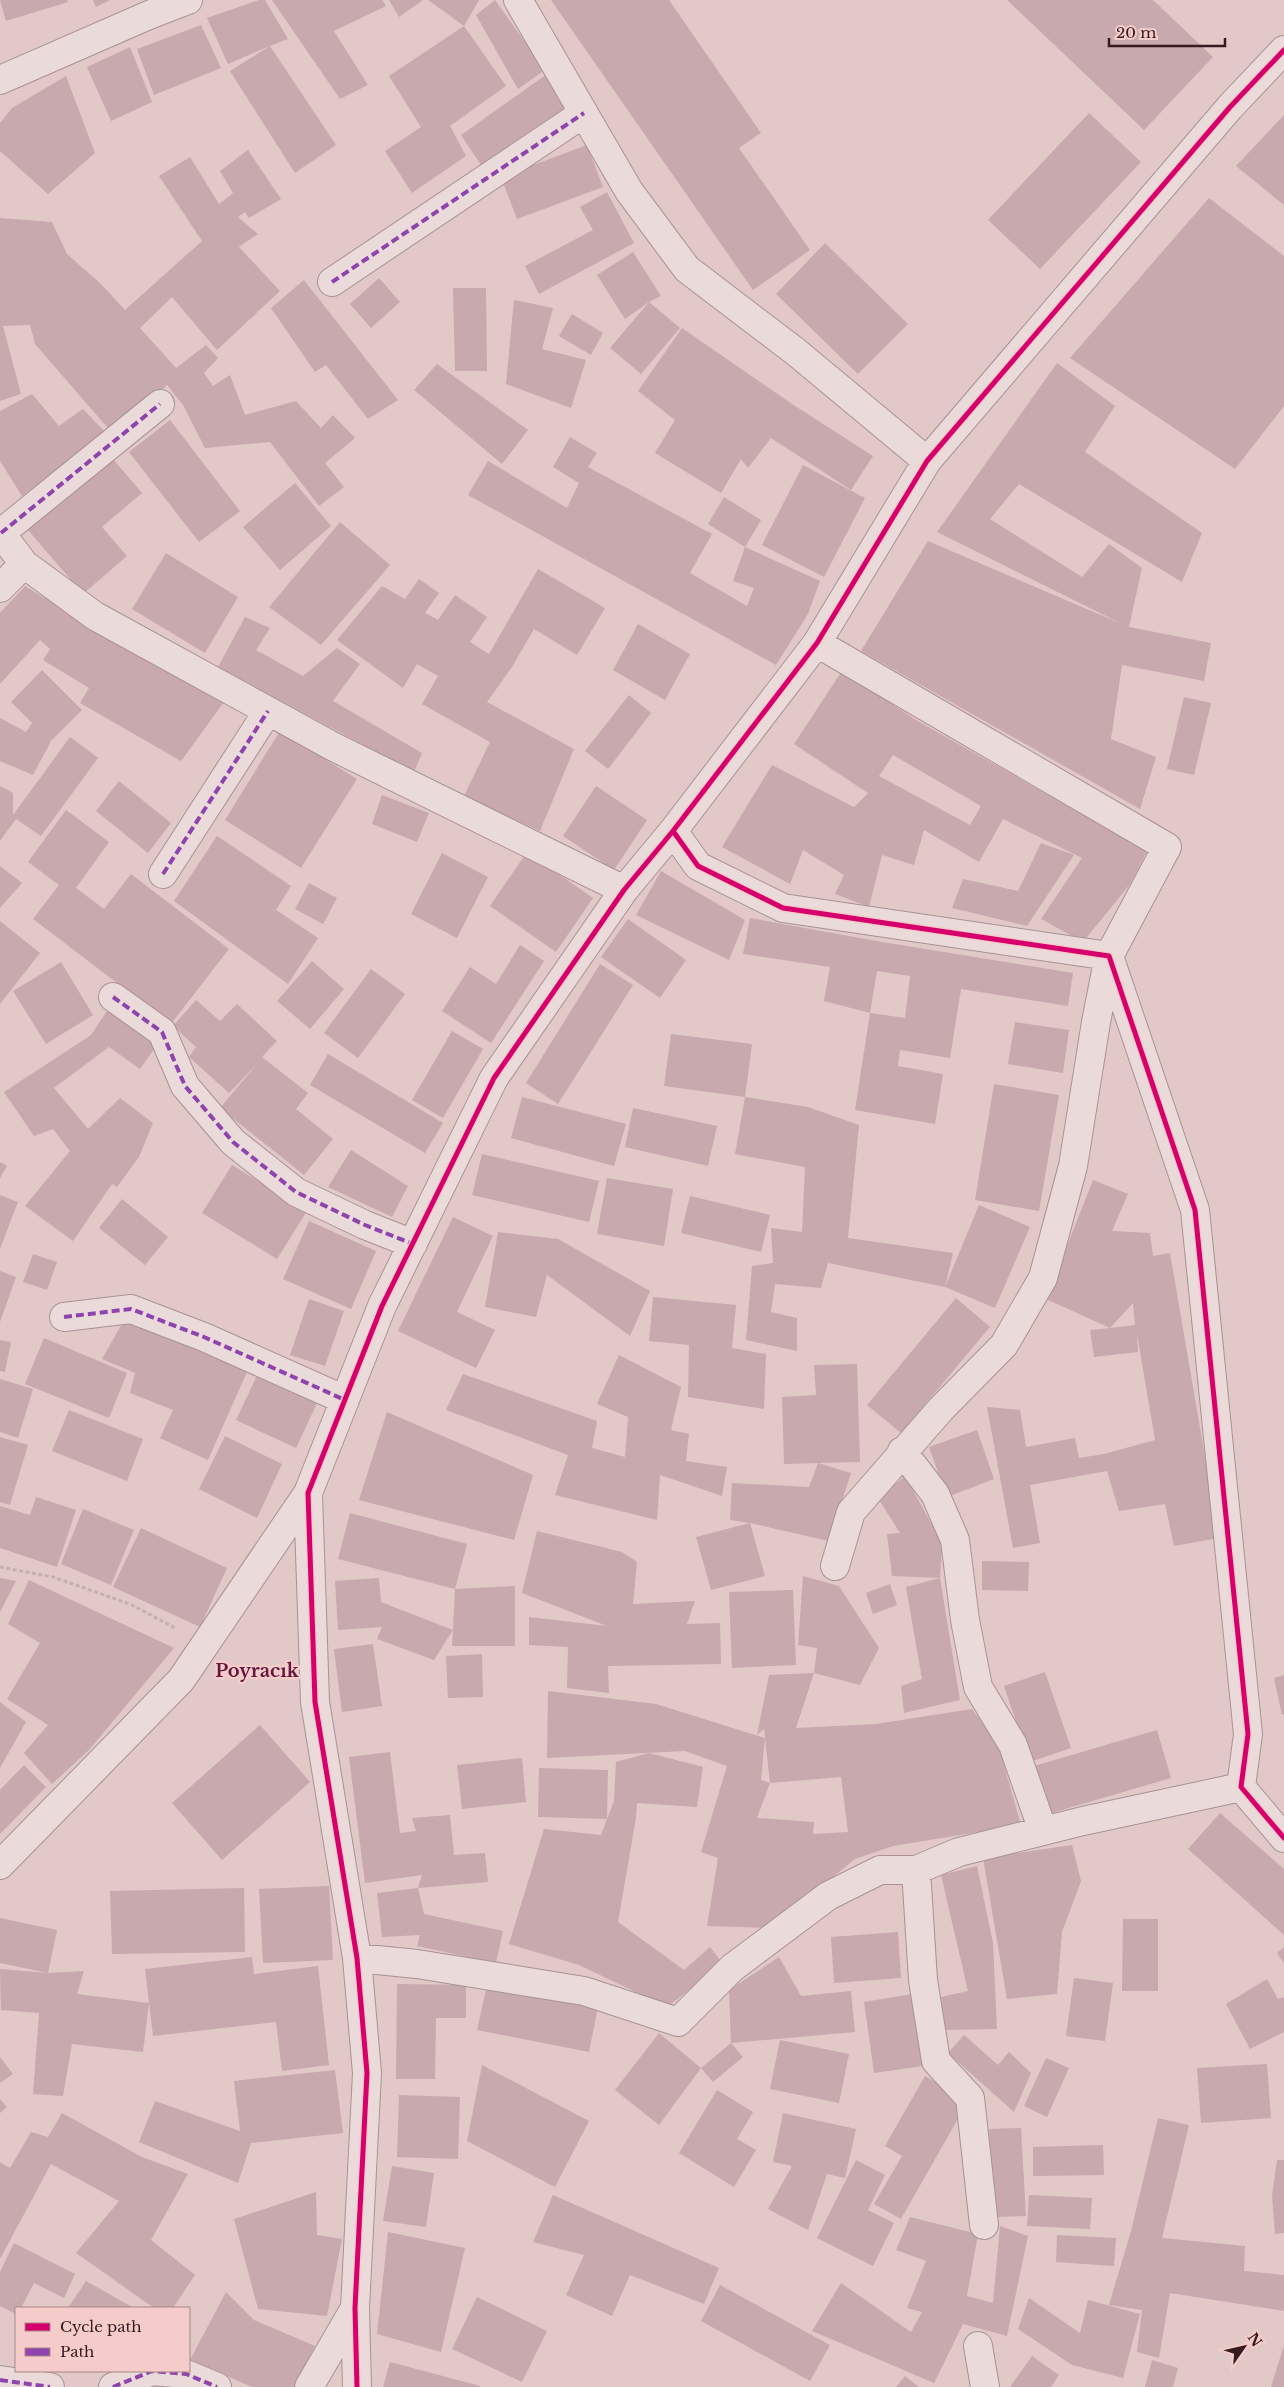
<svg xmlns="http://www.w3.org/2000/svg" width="1284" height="2387" font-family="'Libre Baskerville',serif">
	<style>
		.building { fill: #c7a9ae; fill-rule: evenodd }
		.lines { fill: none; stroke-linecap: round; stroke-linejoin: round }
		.minor-casing { stroke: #a89293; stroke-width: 30 }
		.path { stroke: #c3b1b2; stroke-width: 3; stroke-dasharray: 4 2.5; stroke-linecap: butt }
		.minor { stroke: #ebdada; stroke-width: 28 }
		.quiet { stroke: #8e44ad; stroke-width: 4; stroke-dasharray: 8 4; stroke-linecap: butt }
		.cycleway-casing { stroke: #f6cccb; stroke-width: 8 }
		.cycleway { stroke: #d6006c; stroke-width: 5 }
		.labels { text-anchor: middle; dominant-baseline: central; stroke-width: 4.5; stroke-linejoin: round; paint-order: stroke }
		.quarter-label { font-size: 18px; font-weight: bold; fill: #64183d; stroke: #f6cccb }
	</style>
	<rect width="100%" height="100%" fill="#e3c8c8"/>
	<path class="building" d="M0,0H67L68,2L6,21Z
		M93,0H110L96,7Z
		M259,0H265L288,39L270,46L336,145L295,173L230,71L270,46L228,64L207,18Z
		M272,0H382L386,6L334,31L368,85L340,99Z
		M389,0H423L399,17Z
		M428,0H479L464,26L506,86L450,126L466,156L412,193L385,151L421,127L389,76L464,26Z
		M495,0L545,70L518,89L476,15Z
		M551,0H669L761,133L739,148L810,250L753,290Z
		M1007,0H1153L1213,57L1144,130Z
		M201,25L221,68L154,95L137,49Z
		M130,47L152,102L111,121L87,67Z
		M547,74L569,110L485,171L461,135Z
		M66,76L95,153L48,194L0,151V123L12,108Z
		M1089,113L1141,162L1040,269L988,220Z
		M1284,115V205L1236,166Z
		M587,145L603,187L517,219L501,177Z
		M248,150L281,199L249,218L245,212L238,217L258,234L239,247L280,291L217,350L172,297L140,328L176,368L206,345L218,358L204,373L213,386L230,375L245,415L296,401L321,428L333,415L355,438L325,463L344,487L319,506L270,442L205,448L183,405L167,385L113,434L35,344L30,325L3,326L21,394L0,401V218L52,222L67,254L101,284L125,310L202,241L159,176L190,157L219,204L233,193L220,171Z
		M607,192L634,243L539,294L525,266L593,230L580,207Z
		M1209,198L1284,256V406L1235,469L1070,358Z
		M825,243L908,324L858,374L776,294Z
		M633,252L661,296L649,302L680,328L641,374L610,348L649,302L625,319L597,275Z
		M379,278L400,302L371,328L350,304Z
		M304,280L398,400L368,419L326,365L315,372L271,308Z
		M453,288H486L487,371H455Z
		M514,300L553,308L542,349L586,360L571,408L506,384Z
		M572,314L603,333L591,355L559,336Z
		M682,328L792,404L873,456L851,490L771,438L748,468L741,459L721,493L655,453L675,420L638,391Z
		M1057,363L1115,406L1085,452L1202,533L1182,582L1019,484L990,519L1082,577L1109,544L1142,568L1129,627L1211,643L1204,681L1122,665L1111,739L1156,757L1140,809L861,651L928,541L1122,624L937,532Z
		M437,364L528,430L502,464L414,390Z
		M32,394L59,426L83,409L106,433L22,496L0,461V411Z
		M170,420L240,511L199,542L129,452Z
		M570,437L597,453L588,467L712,534L690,573L747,606L754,588L733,581L745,547L820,581L808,614L776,665L468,495L488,461L567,508L579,483L553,467Z
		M112,458L142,493L102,527L127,556L83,594L28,530Z
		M803,465L865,498L824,577L762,545Z
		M295,483L331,526L280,570L243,527Z
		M724,497L761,520L745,547L708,524Z
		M340,522L390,565L321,645L269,607Z
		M166,553L238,597L205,653L132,609Z
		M538,569L605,608L577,655L534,629L512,667L487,702L574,749L540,831L464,796L490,742L422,704L438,676L417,664L403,688L337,640L382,586L405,599L419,579L439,593L425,613L438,620L455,595L487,617L470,642L489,654Z
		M25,586L117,642L224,702L181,761L80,703L89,688L43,660L50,649L40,640L0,684V613Z
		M245,617L270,628L256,650L303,676L337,648L360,664L333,701L422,753L414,772L218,667Z
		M638,624L690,654L665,700L613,670Z
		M42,670L82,710L51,741L33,775L0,761V718L26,732L32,723L11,702Z
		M842,671L916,720L1147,851L1131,883L1083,942L1041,919L1082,858L1003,819L979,862L924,830L914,865L882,855L869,907L835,894L844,875L803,850L790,884L722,847L772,765L854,807L868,793L794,744ZM893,755L981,806L970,825L879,776Z
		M629,695L651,713L608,769L585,751Z
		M1184,697L1211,703L1194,775L1167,769Z
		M280,731L357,779L301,868L225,820Z
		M70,737L98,758L41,836L16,819L0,841V786L13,793V815Z
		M119,781L171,823L148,853L96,811Z
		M596,786L647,820L614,870L563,836Z
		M382,795L429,813L417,842L372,824Z
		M66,810L109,842L76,888L104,909L131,874L229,949L171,1024L33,919L59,885L28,862Z
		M217,836L291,886L276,910L318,938L288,984L174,901Z
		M1041,843L1074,855L1027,926L952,908L963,879L1018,891Z
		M527,852L593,898L556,952L490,906Z
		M442,853L488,877L457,938L411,914Z
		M0,866L22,883L0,908Z
		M661,871L745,920L729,960L636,915Z
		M309,883L337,898L323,924L295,909Z
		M750,918L882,942L1073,973L1068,1006L961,989L950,1058L900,1050L898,1066L943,1074L935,1124L855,1110L870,1013L905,1018L910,976L877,971L870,1013L824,1001L830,967L743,954Z
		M628,919L686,960L660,998L601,957Z
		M0,921L40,953L0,1004Z
		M520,945L544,961L491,1043L442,1011L470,967L496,984Z
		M312,961L344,989L310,1029L277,1001Z
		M61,962L93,1015L46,1044L13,991Z
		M600,964L633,985L558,1104L526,1083Z
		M371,969L405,994L358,1058L324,1033Z
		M196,1000L220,1021L237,1004L277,1041L262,1057L308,1093L296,1109L333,1139L304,1175L220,1108L256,1065L229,1093L189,1057L196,1047L173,1026Z
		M107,1011L157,1045L140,1069L109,1047L54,1088L88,1129L120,1098L153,1123L139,1157L117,1187L112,1184L73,1241L25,1206L70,1151L53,1129L34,1136L4,1092L91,1035Z
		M1015,1022L1069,1030L1063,1073L1008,1064Z
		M452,1031L483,1049L443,1118L412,1100Z
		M671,1034L752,1044L745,1097L664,1086Z
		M328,1054L443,1123L425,1153L310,1085Z
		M994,1084L1059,1095L1039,1211L975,1200Z
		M522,1097L626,1124L614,1166L511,1138Z
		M745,1097L808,1107L859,1125L848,1238L953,1253L945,1287L979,1205L1030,1227L995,1308L945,1287L828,1263L821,1288L775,1284L771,1312L797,1318V1351L746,1340L752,1266L773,1263L771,1228L802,1232L805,1167L735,1154Z
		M633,1108L717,1126L708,1166L625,1147Z
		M351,1150L408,1186L392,1217L328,1187Z
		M482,1154L599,1181L589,1222L472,1195Z
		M0,1162L7,1166L0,1178Z
		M232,1165L307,1211L277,1259L202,1213Z
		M607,1178L673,1189L664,1246L597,1234Z
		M1093,1180L1128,1194L1112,1231L1150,1233L1153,1256L1170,1253L1219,1538L1174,1546L1165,1504L1119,1511L1107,1471L1030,1485L1040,1543L1013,1548L987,1407L1020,1410L1026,1447L1075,1438L1079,1458L1104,1454L1155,1440L1137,1334L1138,1352L1094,1357L1090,1330L1110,1328L1135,1325L1133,1303L1110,1328L1046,1299Z
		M0,1195L18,1202L0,1249Z
		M690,1196L770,1215L761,1252L681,1233Z
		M122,1199L168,1237L145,1265L99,1228Z
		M453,1217L493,1236L457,1312L495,1330L476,1368L398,1331Z
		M309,1221L376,1251L351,1309L283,1279Z
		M498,1232L558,1239L650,1291L630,1336L547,1275L536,1317L485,1307Z
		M33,1254L57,1262L47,1290L23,1282Z
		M0,1271L16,1277L0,1322Z
		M653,1297L736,1305L732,1348L766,1354L764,1409L688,1397L689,1345L649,1341Z
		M956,1298L990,1327L901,1433L867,1405Z
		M309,1299L344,1311L325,1366L290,1355Z
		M123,1322L203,1343L250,1365L208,1460L160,1438L173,1410L130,1393L135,1373L102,1359Z
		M44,1338L127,1373L109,1418L25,1384Z
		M0,1340L11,1342L5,1372L0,1371Z
		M619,1355L681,1387L671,1430L689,1434L686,1461L727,1467L722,1496L660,1475L657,1520L555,1495L568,1455L446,1410L463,1374L597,1421L592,1448L625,1457L628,1417L597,1404Z
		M857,1364L860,1462L818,1463L851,1473L829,1541L750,1523L765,1576L711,1590L696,1537L750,1523L730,1520L732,1483L809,1487L818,1463L784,1464L782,1397L816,1395L814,1365Z
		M259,1371L319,1399L296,1448L236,1420Z
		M0,1379L33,1389L18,1438L0,1432Z
		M69,1410L143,1439L127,1481L52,1451Z
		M387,1412L533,1475L514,1540L359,1500Z
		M977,1430L994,1479L947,1497L929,1447Z
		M225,1436L282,1464L257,1518L199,1489Z
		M0,1437L28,1445L10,1505L0,1502Z
		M905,1476L942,1543L940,1578L892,1576L887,1534L900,1533L878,1498Z
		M36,1497L76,1510L57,1567L0,1548V1506L30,1515Z
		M83,1509L134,1530L111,1585L61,1564Z
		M350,1513L467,1544L455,1589L515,1586V1646H452L453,1630L434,1660L377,1639L382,1627L338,1630L335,1581L379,1578L381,1602L453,1630L455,1589L338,1559Z
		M141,1528L227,1568L200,1627L113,1587Z
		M537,1531L622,1552L637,1562L633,1604L695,1601L687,1624L720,1623L721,1664L608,1666L609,1693L567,1688L568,1647L529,1645V1617L607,1626L522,1593Z
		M982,1561L1029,1562L1028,1591L982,1590Z
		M803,1576L839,1586L879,1648L860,1685L814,1673L817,1648L798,1645Z
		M0,1578L16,1581L0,1612Z
		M940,1578L960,1700L904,1713L901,1686L922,1679L906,1587Z
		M29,1580L174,1648L89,1750L52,1784L24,1753L48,1725L7,1699L40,1643L8,1624Z
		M890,1584L897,1605L873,1614L866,1593Z
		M793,1590L796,1665L732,1668L729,1592Z
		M373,1644L382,1706L342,1712L334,1649Z
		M482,1654L483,1697L448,1698L446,1656Z
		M1045,1672L1071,1748L1030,1762L1004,1686Z
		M814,1673L796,1728L876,1724L972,1709L998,1744L1021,1825L893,1846L855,1859L770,1928L707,1926L718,1858L701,1852L727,1766L685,1751L547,1758L548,1691L656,1704L765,1738L761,1780L770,1783L757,1818L814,1822L813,1834L848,1832L841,1777L770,1783L765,1738V1736L764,1729L757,1735L769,1675Z
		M1284,1675V1714L1282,1715L1274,1678Z
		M0,1702L26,1722L0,1768Z
		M260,1725L310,1782L222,1860L172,1803Z
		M1157,1730L1171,1778L1048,1814L1034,1766Z
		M390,1752L400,1833L416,1831L412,1818L450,1815L454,1855L485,1853L488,1882L418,1888L422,1875L365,1883L349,1757Z
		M649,1753L703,1767L697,1807L637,1803L636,1818L618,1922L684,1970L710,1947L723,1964L667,2007L579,1965L509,1944L544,1829L601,1835L607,1819L538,1817L539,1768L608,1770L607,1819L614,1801L616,1762Z
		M522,1758L526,1802L462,1809L457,1765Z
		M24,1765L46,1787L0,1834V1790Z
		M1220,1813L1284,1869V1935L1188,1849Z
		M1072,1845L1081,1881L1062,1932L1057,1994L1007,1999L983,1858Z
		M977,1866L993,1943L997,2029L945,2030L941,1997L968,1991L941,1875Z
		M329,1886L333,1960L263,1963L259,1889Z
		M244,1888L245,1952L112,1954L110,1891Z
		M418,1888L424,1914L503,1931L496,1963L417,1946L420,1935L382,1937L377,1893Z
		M0,1918L57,1930L48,1973L0,1963Z
		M1123,1919H1158V1991H1122Z
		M898,1932L901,1978L834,1983L831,1937Z
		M1284,1947V1963L1277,1953Z
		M252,1957L254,1974L318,1966L329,2065L282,2071L276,2022L153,2036L145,1969Z
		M779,1957L801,1996L851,1991L855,2032L731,2043L729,1990Z
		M0,1969L48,1973L84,1971L77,1994L149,2003L143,2052L72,2044L63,2096L33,2094L39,2013L1,2010Z
		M1074,1978L1113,1983L1105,2041L1066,2036Z
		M1267,1979L1278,1999L1284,1997V2032L1250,2049L1226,2004Z
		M397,1984L466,1985V2018H436L435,2079H396Z
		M487,1985L598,2007L589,2052L477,2030Z
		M912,1994L923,2066L874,2073L864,2002Z
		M659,2033L701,2068L659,2125L615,2090Z
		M964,2035L998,2065L1009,2052L1031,2073L1014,2112L948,2053Z
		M780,2040L849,2054L839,2103L770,2089Z
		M731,2043L743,2057L713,2082L701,2068Z
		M0,2057L13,2074L0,2083Z
		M1046,2058L1069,2068L1047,2117L1024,2106Z
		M1267,2064L1271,2118L1201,2123L1197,2068Z
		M482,2065L589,2121L555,2187L467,2141Z
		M335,2070L343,2133L251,2143L238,2183L139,2142L155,2101L240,2131L234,2081Z
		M925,2076L968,2101L901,2219L874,2204L902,2156L885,2146Z
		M717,2090L753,2112L737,2139L756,2150L734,2187L679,2153Z
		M399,2095L460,2097L458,2159L397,2157Z
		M0,2099L7,2107L0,2113Z
		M62,2113L142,2157L188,2174L151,2240L195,2275L173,2308H154L76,2253L119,2201L51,2164L0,2259V2162L10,2168L31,2132L48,2137Z
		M783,2113L856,2129L845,2178L827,2174L808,2230L768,2209L792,2166L773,2162Z
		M1158,2118L1189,2125L1162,2238L1245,2246L1244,2271L1284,2275V2311L1170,2293L1159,2358L1137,2352L1142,2310L1109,2305L1131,2231Z
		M1021,2128L1026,2216L994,2217L989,2129Z
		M1103,2145L1104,2175L1033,2176V2147Z
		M856,2160L885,2175L868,2210L894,2223L873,2266L817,2238Z
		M1277,2160H1284V2233L1275,2234L1272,2196Z
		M392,2166L434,2173L426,2227L383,2221Z
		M316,2192L317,2235L342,2239L327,2316L258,2309L234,2219Z
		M553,2195L719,2268L704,2304L630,2275L612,2316L566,2295L584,2255L533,2242Z
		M1029,2195L1092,2198L1090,2229L1027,2226Z
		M910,2217L978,2234L967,2296L993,2303L1000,2226L1028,2236L1007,2336L963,2324L934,2383L812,2331L841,2283L911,2332L922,2312L907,2308L926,2261L896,2250Z
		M388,2232L465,2248L441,2352L377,2334Z
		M1057,2235L1116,2238L1114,2266L1056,2262Z
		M14,2243L75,2274L64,2298L34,2283L21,2308H16V2314L0,2306V2272Z
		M86,2281L134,2308H68Z
		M720,2285L830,2345L810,2381L701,2321Z
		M226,2292L254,2320L315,2346L294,2387H252L190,2360Z
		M477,2297L547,2331L522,2382L452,2349Z
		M1029,2298L1080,2333L1088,2300L1140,2314L1123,2378L1072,2365L1018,2329Z
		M1284,2345V2387H1271Z
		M1032,2356L1059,2375L1051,2387H1010Z
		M1152,2360L1178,2368L1173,2387H1145Z
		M390,2362L480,2386V2387H383Z
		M905,2376L919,2387H896Z"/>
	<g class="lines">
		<defs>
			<path id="minor" d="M518,0L629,191L687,269L796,352L927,461
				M0,80L149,15L188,0
				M332,282L584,113
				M0,532L24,564L95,616L334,747L624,890
				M1,533L160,404
				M0,588L24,564
				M817,643L1167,847L1109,956L1096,1022L1073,1166L1043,1278L1004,1345L941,1409L851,1512L835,1566
				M673,831L698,866L783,908L1109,956L1195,1210L1248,1734L1241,1787L1284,1838
				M163,874L268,711
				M113,997L162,1032L185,1086L233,1142L296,1192L365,1225L413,1244
				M64,1317L131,1309L204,1337L345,1400
				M902,1451L935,1494L955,1540L965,1620L978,1687L1013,1745L1043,1831
				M0,1865L181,1680L308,1493
				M916,1870L923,1980L936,2061L970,2098L984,2225
				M357,1958L417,1964L584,1991L678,2022L732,1968L828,1896L880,1870H916L959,1852L1083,1821L1241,1787
				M978,2346L985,2387
				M0,2380L50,2387
				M113,2387L152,2371L186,2374L217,2387
				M309,2387L355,2308
				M357,2387L355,2308L367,2073L357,1958L315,1702L308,1493L382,1306L494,1078L624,890L673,831L817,643L927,461L1230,107L1284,50"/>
		</defs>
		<use href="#minor" class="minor-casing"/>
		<path class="path" d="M0,1567L53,1577L130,1604L175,1628"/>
		<use href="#minor" class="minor"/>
		<path class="quiet" d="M332,282L584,113
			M1,533L160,404
			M163,874L268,711
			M113,997L162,1032L185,1086L233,1142L296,1192L365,1225L413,1244
			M64,1317L131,1309L204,1337L345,1400
			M0,2380L50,2387
			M113,2387L152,2371L186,2374L217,2387"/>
		<defs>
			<path id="cycleway" d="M673,831L698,866L783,908L1109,956L1195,1210L1248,1734L1241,1787L1284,1838
				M357,2387L355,2308L367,2073L357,1958L315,1702L308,1493L382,1306L494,1078L624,890L673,831L817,643L927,461L1230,107L1284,50"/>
		</defs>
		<use href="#cycleway" class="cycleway-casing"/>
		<use href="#cycleway" class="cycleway"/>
	</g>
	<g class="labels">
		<g class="quarter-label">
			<text x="257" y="1671">Poyracık</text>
		</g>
	</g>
	<rect x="15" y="2307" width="175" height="65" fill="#f6cccb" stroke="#a98587"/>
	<rect x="25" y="2323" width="25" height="8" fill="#d6006c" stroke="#a98587"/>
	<text x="60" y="2332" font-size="15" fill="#351a20">Cycle path</text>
	<rect x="25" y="2348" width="25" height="8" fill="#8e44ad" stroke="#a98587"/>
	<text x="60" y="2357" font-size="15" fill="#351a20">Path</text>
	<g transform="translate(1244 2347) rotate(56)" stroke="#f6cccb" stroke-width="4" paint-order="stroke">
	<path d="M0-4L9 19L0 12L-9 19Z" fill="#351a20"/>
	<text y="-8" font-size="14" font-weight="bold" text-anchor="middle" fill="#351a20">N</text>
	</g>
	<path d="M1109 38v8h116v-8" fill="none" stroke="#351a20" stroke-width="2.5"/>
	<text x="1116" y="38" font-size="15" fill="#351a20" stroke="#f6cccb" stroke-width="4" paint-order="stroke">20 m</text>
</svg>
